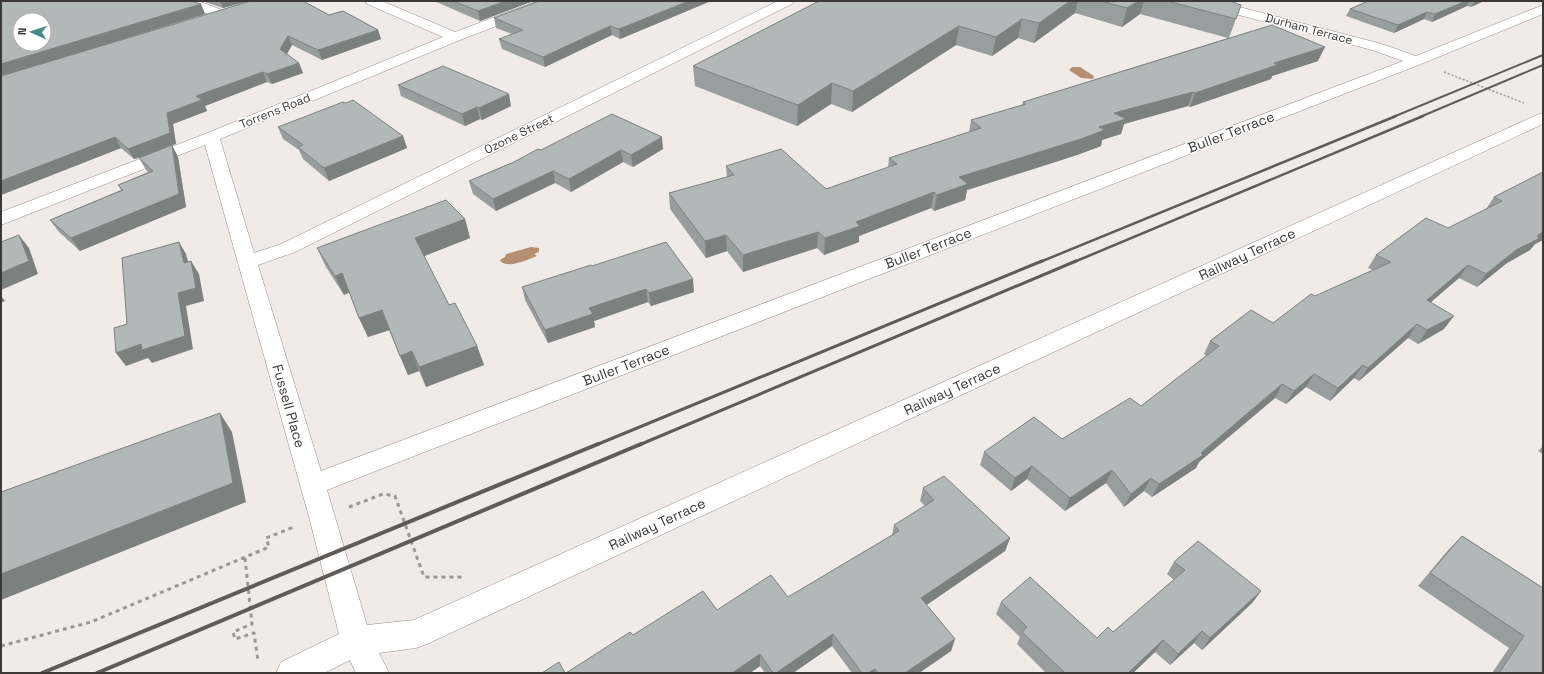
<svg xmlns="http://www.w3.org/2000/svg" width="1544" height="674" font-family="'Space Grotesk',sans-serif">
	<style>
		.water { fill: #b48f71 }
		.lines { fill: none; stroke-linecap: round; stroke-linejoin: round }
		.minor-casing { stroke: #928e8a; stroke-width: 1 }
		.path-far1 { stroke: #9b9795; stroke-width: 1.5; stroke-dasharray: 2 2; stroke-linecap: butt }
		.path { stroke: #9b9795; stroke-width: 3; stroke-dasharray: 4 4; stroke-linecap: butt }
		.minor { fill: #fff; fill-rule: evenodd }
		.rail-far3 { stroke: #5e5b59; stroke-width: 2 }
		.rail-far2 { stroke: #5e5b59; stroke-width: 2.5 }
		.rail-far1 { stroke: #5e5b59; stroke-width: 3 }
		.rail { stroke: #5e5b59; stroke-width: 4 }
		.wall { fill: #989e9d; fill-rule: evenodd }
		.shaded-wall { fill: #7c8180 }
		.building { fill: #b1b8b7; stroke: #7c8180; fill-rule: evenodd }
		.labels { text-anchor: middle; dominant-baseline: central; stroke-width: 3; stroke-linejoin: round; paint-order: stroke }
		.far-street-label { font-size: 12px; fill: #3b3937; stroke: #fff }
		.street-label { font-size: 14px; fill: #3b3937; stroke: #fff }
	</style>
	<rect width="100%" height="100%" fill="#f0ebe8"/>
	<path class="water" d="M1072,67H1080L1094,76L1093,79L1081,78L1069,70Z
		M531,247L539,248V252L534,254L537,256C526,260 511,268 501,262L500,260L505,257L506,254Z"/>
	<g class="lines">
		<defs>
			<path id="minor" d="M180,1H198L228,12L230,15L228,18H218L182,4Z
				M365,1H382L455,32L537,1H555L553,4L460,40L220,139L254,253L281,244L778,1H794L792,4L295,252L258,265L321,471L1403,61L1372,50L1197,4L1195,1H1216L1382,44L1416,56L1543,5V14L1421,64L327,490L367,625L414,620L1537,115L1543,113V124L427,644L416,648L379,653L389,673H356L350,660L324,673H276L281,662L339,634L309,517L205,145L1,225V212L205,134L443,37L367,4Z"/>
		</defs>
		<use href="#minor" class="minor-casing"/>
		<path class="path-far1" d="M1444,72L1524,103"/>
		<path class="path" d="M349,507L383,494L395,496L424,577H464
			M245,558L252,624L233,632L235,639L254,633L258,661
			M1,646L91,622L269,547L266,538L294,527"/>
		<use href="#minor" class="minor"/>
		<path class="rail-far3" d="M1393,117L1543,55
			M1420,117L1543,65"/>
		<path class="rail-far2" d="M1040,262L1396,116
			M1074,262L1423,116"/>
		<path class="rail-far1" d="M596,445L1042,261
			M639,445L1076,261"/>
		<path class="rail" d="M42,673L598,444
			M97,673L641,444"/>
	</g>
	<path class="wall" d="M1,1H191L201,4L205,14L38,65L251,1H303L329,15L343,11L378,30L381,39L322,60L292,45L287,54L299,63L303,73L272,84L267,82L205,106L207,111L173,124L176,144L172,145L178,157L186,207L80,251L59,232L50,220L121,190L118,185L148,172L146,170L139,158L134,159L121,148L1,195ZM20,20H44V44H20Z
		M202,1H249L223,8Z
		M434,1H533L480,21Z
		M539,1H711L620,39L612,35L545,67L502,49L499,39L512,34L496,28L494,18Z
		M819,1H1230L1241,5L1229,38L1318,61L1272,76L1271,79L1190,107L1188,106L1124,124L1121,134L1102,140L1101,146L1077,155L967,190L965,200L934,211L931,208L859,236V242L824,255L817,248L743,272L727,251L706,258L670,209L669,193L727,177L726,166L826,189L888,168L889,158L969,132L971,120L1022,105L1023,102L1228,38L1140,14L1122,27L1075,13L1034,43L1018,38L992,56L956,45L852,112L831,104L797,126L695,86L693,66Z
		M1368,1H1484L1471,7L1467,6L1432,22L1424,19L1394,33L1346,16L1350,9Z
		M398,85L511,106L482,120L480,119L465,126L401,96Z
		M278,127L403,136L407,148L329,181L303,159L299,150L283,139Z
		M663,149L633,167L623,162L571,192L555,183L496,211L473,194L469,181L541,150Z
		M1543,172V240L1535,244L1530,250L1507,263L1477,287L1459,278L1431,302L1444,329L1418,344L1408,338L1359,381L1354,378L1330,401L1306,387L1286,404L1275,398L1199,462L1196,468L1152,497L1144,491L1124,507L1106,483L1065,511L1027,479L1011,491L980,465L984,452L1062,439L1141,406L1206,356L1204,354L1210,341L1273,323L1315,296L1373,270L1368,268L1376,255L1448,228L1486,209L1494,197Z
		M465,219L470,238L424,256L449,305L477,346L484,365L426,387L419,371L408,375L389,330L368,337L359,318L350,292L344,295L326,267L317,248Z
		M592,266L694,292L651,306L648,302L594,321L595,327L548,343L525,300L522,287Z
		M1543,446V454L1538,451Z
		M923,488L1010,538L1005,551L926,605L955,639L951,651L919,673H852L832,646L793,673H765L760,666L750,673H566L633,635L717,610L788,597L892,535L894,525L925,506L920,501Z
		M1462,536L1543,588V673H1492L1509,648L1418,586L1449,549Z
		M1174,562L1261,591L1252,603L1202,650L1194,643L1170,665L1155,652L1133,673H1046L1017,644L1020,637L996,614L1001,602L1097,638L1113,632L1174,580L1167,574Z"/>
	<path class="shaded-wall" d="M220,1H249L223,8Z
		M506,1H533L480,21L478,11Z
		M689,1H711L620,39L619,29Z
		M1070,1H1078L1075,13L1034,43L1039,23Z
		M1138,1H1144L1140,14L1122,27L1127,8Z
		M1466,1H1470L1467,6L1432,22L1435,14Z
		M1475,1H1484L1471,7Z
		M201,4L205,14L1,76V64Z
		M1427,12L1424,19L1394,33L1398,25Z
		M1022,19L1018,38L992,56L996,37Z
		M610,26L612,35L545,67L543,57Z
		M959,26L956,45L852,112L853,91Z
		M378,30L381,39L322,60L318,50Z
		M288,36L292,45L284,59L280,49Z
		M1325,47L1318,61L1272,76L1271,79L1190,107L1195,93L1274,63Z
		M299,63L303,73L272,84L267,74Z
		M263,72L267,82L205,106L207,111L173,124L176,144L172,145L178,157L186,207L80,251L71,238L179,194L172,145L134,159L128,149L167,113L196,96Z
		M832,83L831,104L797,126L798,105Z
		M1193,92L1188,106L1124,124L1121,134L1102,140L1101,146L1077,155L967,190L965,200L934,211L937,195L959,177L1099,127L1114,113Z
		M509,94L511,106L482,120L479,108Z
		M477,107L480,119L465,126L462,114Z
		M403,136L407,148L329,181L324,168Z
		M115,137L121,148L1,195V181Z
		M662,137L663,149L633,167L631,155Z
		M621,150L623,162L571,192L569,179Z
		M553,171L555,183L496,211L493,199Z
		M934,192L931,208L859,236V242L824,255L825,238L856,222Z
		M465,219L470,238L422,257L415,238Z
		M818,232L817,248L743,272V255Z
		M1543,232V240L1535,244L1530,250L1507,263L1477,287L1486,274L1516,250Z
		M19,235L29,248L38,274L1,290V273Z
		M726,235L727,251L706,258L705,241Z
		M179,242L186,254L192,276L184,263Z
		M191,261L199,274L204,301L186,306L193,349L152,363L148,358L126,366L116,353Z
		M1468,265L1459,278L1418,313L1427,300Z
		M342,273L350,292L344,295L335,276Z
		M693,279L694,292L651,306L649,293Z
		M646,289L648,302L594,321L595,327L548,343L545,330L589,308Z
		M1,296L5,301L1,303Z
		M382,310L390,330L368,337L359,318Z
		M1454,316L1444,329L1418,344L1427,330Z
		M1417,324L1408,338L1359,381L1368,368Z
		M477,346L484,365L426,387L419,367Z
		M412,351L419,371L408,375L400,356Z
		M1363,365L1354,378L1330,401L1338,388Z
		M1314,374L1306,387L1286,404L1294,391Z
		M1,376L2,378L1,401Z
		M1282,384L1275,398L1199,462L1196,468L1152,497L1159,484L1201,453Z
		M220,413L232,432L246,502L1,600V574Z
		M1032,466L1027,479L1011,491L1015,478Z
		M1112,470L1106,483L1065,511L1070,498Z
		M1151,478L1144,491L1124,507L1131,494Z
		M1010,538L1005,551L918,611L921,598Z
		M1261,591L1252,603L1202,650L1210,638Z
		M1202,631L1194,643L1170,665L1178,654Z
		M833,634L832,646L793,673H776Z
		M955,639L951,651L919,673H905Z
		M1163,640L1155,652L1133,673H1128Z
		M760,654V666L750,673H732Z
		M875,669L874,673H868Z"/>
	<path class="building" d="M1,1H191L201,4L1,64ZM20,20H44V44H20Z
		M251,1H303L329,15L343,11L378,30L318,50L288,36L280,49L299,63L267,74L263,72L196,96L202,100L167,113L170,133L128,149L115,137L1,181V76Z
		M453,1H506L478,11Z
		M539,1H689L619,29L610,26L543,57L499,39L523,30L494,18Z
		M819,1H1070L1039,23L1022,19L996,37L959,26L853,91L832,83L798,105L693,66Z
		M1101,1H1138L1127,8Z
		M1167,1H1230L1241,5L1236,19Z
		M1368,1H1466L1435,14L1427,12L1398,25L1350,9Z
		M1272,25L1325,47L1274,63L1277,65L1195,93L1193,92L1114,113L1126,119L1099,127L1105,130L1081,139L959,177L968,184L937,195L934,192L856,222L860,226L825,238L818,232L743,255L726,235L705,241L669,193L734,175L726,166L781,149L826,189L897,164L889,158L981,128L971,120L1026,104L1023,102Z
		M443,66L509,94L479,108L477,107L462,114L398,85Z
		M353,100L403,136L324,168L298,147L303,145L278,127L343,102L346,103Z
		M612,114L662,137L631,155L621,150L569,179L553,171L493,199L469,181L514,162L538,149L541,150Z
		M172,145L179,194L71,238L50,220L123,190L118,185L153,171L139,158Z
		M1543,172V232L1537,236L1540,238L1516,250L1486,274L1468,265L1427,300L1454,316L1427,330L1417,324L1368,368L1363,365L1338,388L1314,374L1294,391L1282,384L1201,453L1203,455L1159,484L1151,478L1131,494L1112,470L1070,498L1032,466L1015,478L984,452L1034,417L1062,439L1130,398L1141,406L1219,346L1210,341L1251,310L1273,323L1311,294L1315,296L1391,262L1376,255L1426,218L1448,228L1502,201L1494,197Z
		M446,200L465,219L415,238L449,305L455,303L477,346L419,367L412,351L400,356L382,310L359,318L342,273L335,276L317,248Z
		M19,235L29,261L1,273V242Z
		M179,242L184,263L191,261L196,288L178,293L185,336L142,350L141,344L116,353L114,328L127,324L122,258Z
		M666,242L693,279L649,293L646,289L589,308L593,314L545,330L522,287L591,265L592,266Z
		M220,413L233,483L1,574V492Z
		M944,476L1010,538L921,598L955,639L905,673H878L875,669L868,673H862L833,634L776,673H773L760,654L732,673H566L630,632L633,635L703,591L717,610L771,575L788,597L899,531L894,525L934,500L923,488Z
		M1462,536L1543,588V673H1499L1524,636L1430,573Z
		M1198,541L1261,591L1210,638L1202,631L1178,654L1163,640L1128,673H1065L1022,632L1027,627L1001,602L1030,577L1097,638L1108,627L1113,632L1185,570L1174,562Z
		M559,662L565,673H542Z"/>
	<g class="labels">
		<g class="far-street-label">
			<text transform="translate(1309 29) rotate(15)">Durham Terrace</text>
			<text transform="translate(275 111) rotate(-22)">Torrens Road</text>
			<text transform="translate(519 134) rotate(-26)">Ozone Street</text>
		</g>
		<g class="street-label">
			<text transform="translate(1231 132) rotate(-21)">Buller Terrace</text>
			<text transform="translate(928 248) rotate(-21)">Buller Terrace</text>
			<text transform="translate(1247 254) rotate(-25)">Railway Terrace</text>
			<text transform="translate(626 365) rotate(-21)">Buller Terrace</text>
			<text transform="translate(952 389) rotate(-25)">Railway Terrace</text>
			<text transform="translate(289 406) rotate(74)">Fussell Place</text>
			<text transform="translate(657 524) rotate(-25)">Railway Terrace</text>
		</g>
	</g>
	<rect width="1544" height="674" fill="none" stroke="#3b3937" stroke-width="4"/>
	<g transform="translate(32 32) rotate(273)"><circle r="19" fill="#ffffff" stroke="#b1b0af"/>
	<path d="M0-3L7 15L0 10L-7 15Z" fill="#458b84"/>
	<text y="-6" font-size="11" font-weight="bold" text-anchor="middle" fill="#3b3937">N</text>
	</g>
</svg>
